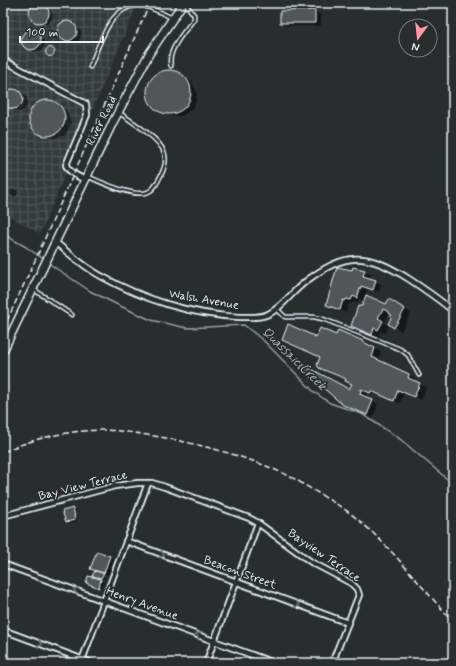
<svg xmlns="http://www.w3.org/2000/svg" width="456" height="666" font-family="Mynerve,sans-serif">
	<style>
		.industrial { fill: url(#industrial-grid) }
		.shadow { fill: #0007; fill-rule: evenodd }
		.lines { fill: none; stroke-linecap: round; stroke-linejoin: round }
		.stream { stroke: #989fa3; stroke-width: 1.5 }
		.building { fill: #535759; stroke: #e8f1f8 }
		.lane-casing { stroke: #e8f1f8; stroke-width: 5.5 }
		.street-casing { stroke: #e8f1f8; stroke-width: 8 }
		.secondary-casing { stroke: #e8f1f8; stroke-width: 10 }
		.lane { stroke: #2a2d2e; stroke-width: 2.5 }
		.street { stroke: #2a2d2e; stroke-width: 4.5 }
		.secondary { stroke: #2a2d2e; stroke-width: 7 }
		.rail { stroke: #e8f1f8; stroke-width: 1.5; stroke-dasharray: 6 3; stroke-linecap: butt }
		.oneway { stroke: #6c7275 }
		.labels { text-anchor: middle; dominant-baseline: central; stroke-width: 3.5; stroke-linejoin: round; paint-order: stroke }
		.street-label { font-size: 12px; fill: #e8f1f8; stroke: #2a2d2e }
		.water-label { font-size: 13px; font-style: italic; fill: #acb3b9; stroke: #2a2d2e }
	</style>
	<defs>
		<pattern id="industrial-grid" width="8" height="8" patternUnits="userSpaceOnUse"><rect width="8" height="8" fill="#363a3b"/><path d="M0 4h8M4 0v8" fill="none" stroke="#535758"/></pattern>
	</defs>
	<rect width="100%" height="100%" fill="#2a2d2e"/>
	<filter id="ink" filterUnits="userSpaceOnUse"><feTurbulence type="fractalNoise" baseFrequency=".025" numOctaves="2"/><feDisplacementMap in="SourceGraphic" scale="8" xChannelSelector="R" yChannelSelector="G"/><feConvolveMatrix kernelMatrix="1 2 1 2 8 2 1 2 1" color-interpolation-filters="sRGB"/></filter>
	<g filter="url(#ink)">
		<path class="industrial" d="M3,3H138L40,234L3,212Z"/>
		<path class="shadow" d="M285,3H301V5L288,6Z
			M36,5H42L50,9L53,15L52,20L47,24H41L30,15V10Z
			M315,11L321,15V26H287L281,23V12Z
			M66,23H71L81,31V37L78,42L72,43L60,36L59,30L61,25Z
			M32,32L44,39L45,45L42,50L34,52L24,45L23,40L25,35Z
			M47 53a4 4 0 1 1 8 0a4 4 0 1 1-8 0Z
			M166,71H173L179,73L192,82L195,88L197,94L196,101L193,108L188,112L182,116H175L168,115L156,107L151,102L149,96L148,89L150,83L154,77L160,73Z
			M13,90L25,95L28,100L26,109L20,112L12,109L5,104L4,97L7,92Z
			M48,101L65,109L68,113L71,123L67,133L63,136L52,138L36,130L32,125L31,114L33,109L37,104L42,102Z
			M3,185L6,187V191L3,195Z
			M10.5 193a3.5 3.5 0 1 1 7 0a3.5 3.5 0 1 1-7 0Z
			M352,271H365L371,275L370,279L381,284L379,292L367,289L365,296L386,305L389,301L411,313L401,331L390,324L385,333L380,331L379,338L359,329L365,301L359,299L358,303L352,302V304L349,303L346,313L328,305ZM389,313L393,315L389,326L384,323Z
			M336,336L363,342L381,352L378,361L409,375L415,378L414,381L426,388L421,400L404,393L400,403L378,394L377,395L368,392L366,398L378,404L373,418L350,408V390L353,384L326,371L321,357L317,338Z
			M73,509L76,510L77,521L70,523L67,522Z
			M109,556L114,559L108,575L101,572L105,576V578L104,579L100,577L99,580L104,583L100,589L87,583L96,579L93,576L96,571L92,568Z"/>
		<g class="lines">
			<path class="stream" d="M3,234L26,247L45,260
				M48,263L90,291L118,305L151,320L187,328L244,325L264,341L314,392L330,403L362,414L400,439L453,484"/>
		</g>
		<path class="building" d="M29 13a10 10 0 1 1 20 0a10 10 0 1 1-20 0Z
			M315,10V23H280V11Z
			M57 31a10 10 0 1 1 20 0a10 10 0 1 1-20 0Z
			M21 40a10 10 0 1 1 20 0a10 10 0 1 1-20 0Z
			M45.5 52a4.5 4.5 0 1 1 9 0a4.5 4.5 0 1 1-9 0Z
			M147 92a22 22 0 1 1 44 0a22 22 0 1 1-44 0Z
			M3 99a10 10 0 1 1 20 0a10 10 0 1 1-20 0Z
			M29 118a18 18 0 1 1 36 0a18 18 0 1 1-36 0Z
			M337,267L352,270L353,267L365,270L363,276L376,280L373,290L361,286L357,298L353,296L351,300L346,299L345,301L343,300L340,310L326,305Z
			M366,295L386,304L389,299L405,309L394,328L388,324L391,318L390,317L392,315L389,313V312L383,309L378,318L383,321L378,330L374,328L372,335L351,326L358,306H362Z
			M288,324L316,337L320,328L336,335L338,330L363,341V342L375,348L372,357L409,374L408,378L420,383L414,397L398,390L394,401L371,391L370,393L361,389L360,394L373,400L367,415L343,405L300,368L302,364L349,389L352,384L345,381L346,379L319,368L317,365L320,357L282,340Z
			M73,508L75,516H74L75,520L66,522L62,511Z
			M97,551L110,556L104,573L90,569Z
			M95,571L103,573V575L101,578L92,576Z
			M88,576L101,579L99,588L86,583Z"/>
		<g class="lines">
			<defs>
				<path id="lane" d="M171,66C166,51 186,30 194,19V15L185,3
					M90,67C100,44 111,0 144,6C154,8 163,14 172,18
					M87,176C100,182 134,198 148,192C155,189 158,181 161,175C164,169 167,159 164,152C159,138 131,121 118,112
					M33,289L72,315
					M276,308L285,317H314L323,319L400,349L408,355L419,375"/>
				<path id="street" d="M3,60L86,104L87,115L66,165C69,173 78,176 85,180
					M55,242C70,254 84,267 101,276C142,299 192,315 239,317C248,317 258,318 266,315C280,310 293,291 305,282C345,251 367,252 409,279C424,289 439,299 453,311
					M3,516L115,486L138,483H152L165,487L249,518L258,523L311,562L351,583L357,589L359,595L332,663
					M126,541L348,623
					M3,564L274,663
					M3,630L92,663
					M81,663L148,483
					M206,663L258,523"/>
				<path id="secondary" d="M3,351L113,122L149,54L183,3"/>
			</defs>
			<use href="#lane" class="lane-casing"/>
			<use href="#street" class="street-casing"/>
			<use href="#secondary" class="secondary-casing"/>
			<use href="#lane" class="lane"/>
			<use href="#street" class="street"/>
			<use href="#secondary" class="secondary"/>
			<path class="rail" d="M3,329L33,265L150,3
				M3,452C34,438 66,431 100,430C120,430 140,434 160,437C204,445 249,457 289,476C299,481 309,488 318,493C329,500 341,506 351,514C391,545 419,586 453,621"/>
		</g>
		<defs><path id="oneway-chevron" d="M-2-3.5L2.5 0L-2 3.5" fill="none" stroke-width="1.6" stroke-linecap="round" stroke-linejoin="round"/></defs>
		<g class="oneway">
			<use href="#oneway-chevron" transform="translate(162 555) rotate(21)"/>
			<use href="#oneway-chevron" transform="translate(76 590) rotate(-160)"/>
			<use href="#oneway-chevron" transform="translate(297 605) rotate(20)"/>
			<use href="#oneway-chevron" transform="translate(198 635) rotate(-160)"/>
			<use href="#oneway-chevron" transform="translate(40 644) rotate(20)"/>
		</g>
	</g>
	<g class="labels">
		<g class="street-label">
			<text transform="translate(102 121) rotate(-63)">River Road</text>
			<text transform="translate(204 300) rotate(10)">Walsh Avenue</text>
			<text transform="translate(83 486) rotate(-14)">Bay View Terrace</text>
			<text transform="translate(324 556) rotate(34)">Bayview Terrace</text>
			<text transform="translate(240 573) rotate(20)">Beacon Street</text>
			<text transform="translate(142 604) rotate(20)">Henry Avenue</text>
		</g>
		<g class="water-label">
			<text transform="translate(294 359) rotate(44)">Quassaic Creek</text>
		</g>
	</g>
	<rect width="456" height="666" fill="none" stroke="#2a2d2e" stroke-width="16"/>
	<rect x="8" y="8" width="440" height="650" fill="none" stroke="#e8f1f8" stroke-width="1.5" filter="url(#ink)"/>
	<g transform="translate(418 38) rotate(195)"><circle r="19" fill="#2a2d2e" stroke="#767b7f"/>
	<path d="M0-3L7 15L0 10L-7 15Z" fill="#ff9aa2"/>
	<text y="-6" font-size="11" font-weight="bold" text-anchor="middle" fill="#e8f1f8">N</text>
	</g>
	<path d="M20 36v6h83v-6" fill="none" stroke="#e8f1f8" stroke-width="2"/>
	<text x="26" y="36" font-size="12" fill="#e8f1f8" stroke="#2a2d2e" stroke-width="3" paint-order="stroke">100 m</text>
</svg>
